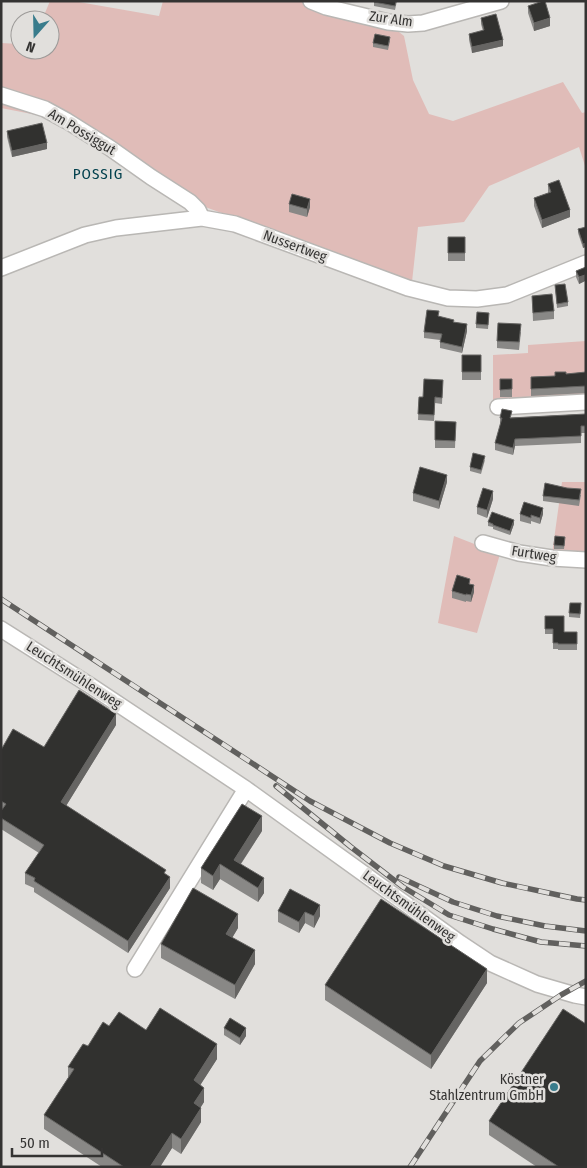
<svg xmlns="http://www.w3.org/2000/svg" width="587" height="1168" font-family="'Fira Sans Condensed',sans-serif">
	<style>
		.green { fill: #e0bcb8 }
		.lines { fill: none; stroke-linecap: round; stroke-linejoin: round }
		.minor-casing { stroke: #b9b7b4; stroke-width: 18 }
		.minor { stroke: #fff; stroke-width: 15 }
		.rail-casing { stroke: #61605e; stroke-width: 5.5 }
		.rail { stroke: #e1dfdc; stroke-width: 4; stroke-dasharray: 11; stroke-linecap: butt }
		.wall { fill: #898886 }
		.shaded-wall { fill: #666563 }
		.building { fill: #31312f; stroke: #666563 }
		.poi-dot { fill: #397c8c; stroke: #e1dfdc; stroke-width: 2 }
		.labels { text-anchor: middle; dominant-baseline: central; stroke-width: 5; stroke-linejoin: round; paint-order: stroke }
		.street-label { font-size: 14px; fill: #343332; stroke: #e1dfdc }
		.poi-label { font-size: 14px; fill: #343332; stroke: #e1dfdc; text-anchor: end }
		.neighbourhood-label { font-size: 15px; letter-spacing: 1px; fill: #02404d; stroke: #e1dfdc }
	</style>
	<rect width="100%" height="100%" fill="#e1dfdc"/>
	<path class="green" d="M50,1H73L159,16L163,1H325L394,28L404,36L413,80L429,114L453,121L563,82L582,113L586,112V169L579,147L489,186L464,222L418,227L412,282L197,204L78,123L1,108V43L20,44V50H50V20H42Z
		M586,341V398L493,402V355L528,353V345Z
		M562,482H586V556L552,554Z
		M454,536L500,554L477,633L438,623Z"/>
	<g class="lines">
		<defs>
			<path id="minor" d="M311,1L326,7L372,18L388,22L408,24L423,23L501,1
				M1,95L45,109L67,121L110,148L151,177L190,202L198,210L202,218
				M1,268L85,235L116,228L202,218L235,224L408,288L448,298L477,299L507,295L586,263
				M498,407L586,402
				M483,543L519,553L552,558L586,560
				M1,629L91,686L246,789L460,943L490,963L537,984L575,995L586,997
				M135,969L246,789"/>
		</defs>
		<use href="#minor" class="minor-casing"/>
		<use href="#minor" class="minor"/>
		<defs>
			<path id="rail" d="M1,599L310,801L390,843L444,866L502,883L577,899L586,900
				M276,786L351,847L403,887L449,915L493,929L541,942L586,946
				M399,877L453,902L497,916L545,926L586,931
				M410,1167L480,1061L519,1023L561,995L586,981"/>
		</defs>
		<use href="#rail" class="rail-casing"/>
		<use href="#rail" class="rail"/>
	</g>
	<path class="wall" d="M374,1H397L395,10L374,6Z
		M528,6L550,26L534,31L528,13Z
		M481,18L503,46L472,53L469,40V34L483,31L481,24Z
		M390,41L388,50L373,47V43Z
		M7,131L47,149L12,157L7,137Z
		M548,184L570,217L542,228L534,206V198L548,193Z
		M289,204L310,207L307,217L289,212Z
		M586,227L583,248L578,233V229Z
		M448,237H465V261H448Z
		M586,267V284L585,281L579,284L576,277V271Z
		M555,285L568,302V306L557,308Z
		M532,296L554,311V319L533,321Z
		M439,316L454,322L467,331L462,353L440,348V340L424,338V332Z
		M489,317L488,329L476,328V324Z
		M521,332L519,350L497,348V341Z
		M462,355H481V380H462Z
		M586,372V393L531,396V377L555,376L566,374Z
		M500,379H512V397H500Z
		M443,380L442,404L435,403L434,421L418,420L419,397H423Z
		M586,412V433H581V443L515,446L513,455L495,450V443L501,425L500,424V418L586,414Z
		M435,421L456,422L455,448H435Z
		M485,460L481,474L470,471V467Z
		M447,482L439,509L413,501V493Z
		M581,495L579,506L543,501V496Z
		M493,499L487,518L477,514V507Z
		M520,514H543L540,524L531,521V524L520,521Z
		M488,522L514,524L510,535L493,529V527L488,526Z
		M565,541L564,549H554V545Z
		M470,584L474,592L471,602L466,601V602L452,598V591Z
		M581,607L580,618L569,617V613Z
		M545,616L564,632H577V650H558V649H553V634H545Z
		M116,725L66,806L166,875L170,888L128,953L34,892V888L25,884V873L39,853L1,829V750L44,747Z
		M262,831L241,864L264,893L258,902L220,879L213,890L201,883V868Z
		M290,889L320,916L314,928L305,923L299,933L278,922V911Z
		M238,928L232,938L255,964L235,999L161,958V944Z
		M487,983L431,1069L325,1000V985Z
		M109,1026L146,1030L217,1059L200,1085L204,1102L201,1107V1122L181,1154L172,1148L160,1167H102L44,1129V1115L68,1078V1067L88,1046Z
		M224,1028L246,1036L240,1045L224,1035Z
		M489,1121L586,1167H537L489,1135Z"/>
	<path class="shaded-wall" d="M550,18V26L534,31V23Z
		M503,40V46L472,53V47Z
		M47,143V149L12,157V151Z
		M310,199V207L307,217V209Z
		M570,210V217L542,228V220Z
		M586,243V247L583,248V244Z
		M585,275V281L579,284V277Z
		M467,324V331L462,353V347Z
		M515,439V446L513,455V448Z
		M447,475V482L439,509V501Z
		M493,491V499L487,518V510Z
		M543,508V514L540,524V518Z
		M514,520V524L510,535V531Z
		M474,585V592L471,602V595Z
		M116,714V725L61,814V802Z
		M262,816V831L234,874V860Z
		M220,864V879L213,890V876Z
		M170,877V888L128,953V941Z
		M264,878V893L258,902V888Z
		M320,905V916L314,928V916Z
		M305,912V923L299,933V922Z
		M238,914V928L226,948V934Z
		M255,950V964L235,999V985Z
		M487,969V983L431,1069V1055Z
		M246,1028V1036L240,1045V1038Z
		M217,1044V1059L194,1095V1080Z
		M204,1088V1102L194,1117V1103Z
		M201,1108V1122L181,1154V1139Z
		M172,1133V1148L160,1167H150Z"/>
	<path class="building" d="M374,1H396L395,6L374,2Z
		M543,1H545L550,18L534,23L528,6Z
		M496,14L503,40L472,47L469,34L484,30L481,18Z
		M375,34L390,37L388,46L373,43Z
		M42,123L47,143L12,151L7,131Z
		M559,180L570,210L542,220L534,198L551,192L548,184Z
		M292,194L310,199L307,209L289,204Z
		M586,227V243L583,244L578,229Z
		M448,237H465V253H448Z
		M586,267V278L585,275L579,277L576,271Z
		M565,284L568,302L557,304L555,285Z
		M552,294L554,311L533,313L532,296Z
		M427,310L439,311L438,316L454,320L453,322L467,324L462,347L440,342L442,334L424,332Z
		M477,312L489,313L488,325L476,324Z
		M498,323L521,324L519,342L497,341Z
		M462,355H481V372H462Z
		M555,372H566V374L586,372V386L531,389V377L555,376Z
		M424,379L443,380L442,398L435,397L434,415L418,414L419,397H423Z
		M500,379H512V389L500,390Z
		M502,409L512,411L510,418L586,414V412V426H581V436L515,439L513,448L495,443L502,418H500Z
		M435,421L456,422L455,441L435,440Z
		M473,453L485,456L481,470L470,467Z
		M420,467L447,475L439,501L413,493Z
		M545,483L567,488L581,489L579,500L543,496Z
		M483,488L493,491L487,510L477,507Z
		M524,502L543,508L540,518L531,515V518L520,514Z
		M492,512L514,520L510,531L493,525V524L488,522Z
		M555,536L565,537L564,546L554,545Z
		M457,575L470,579L469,584L474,585L471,595L466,594V595L452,591Z
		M570,603H581L580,614L569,613Z
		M545,616H564V632H577V644H558V643H553V629H545Z
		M79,690L116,714L61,802L166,870L164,873L170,877L128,941L34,881L35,878L25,873L44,845L1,818V811L6,804L1,801V750L13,729L44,747Z
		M242,804L262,816L234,860L264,878L258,888L220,864L213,876L201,868Z
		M193,888L238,914L226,934L255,950L235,985L161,944Z
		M290,889L320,905L314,916L305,912L299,922L278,911Z
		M381,899L487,969L431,1055L325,985Z
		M160,1008L217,1044L194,1080L204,1088L194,1103L201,1108L181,1139L172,1133L150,1167H124L44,1115L74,1069L68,1067L83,1044L88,1046L103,1022L109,1026L119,1012L146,1030Z
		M563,1009L586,1024V1167H559L489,1121Z
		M230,1018L246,1028L240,1038L224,1028Z"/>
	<circle class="poi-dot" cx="554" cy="1087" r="5"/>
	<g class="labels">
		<g class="street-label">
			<text transform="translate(391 19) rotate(8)">Zur Alm</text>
			<text transform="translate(82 132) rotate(31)">Am Possiggut</text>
			<text transform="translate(295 246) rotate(20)">Nussertweg</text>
			<text transform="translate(534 554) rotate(9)">Furtweg</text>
			<text transform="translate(74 675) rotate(33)">Leuchtsmühlenweg</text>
			<text transform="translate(409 906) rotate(36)">Leuchtsmühlenweg</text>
		</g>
		<g class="poi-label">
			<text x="544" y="1079">Köstner<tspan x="544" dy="16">Stahlzentrum GmbH</tspan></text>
		</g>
		<g class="neighbourhood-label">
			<text x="98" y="174">POSSIG</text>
		</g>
	</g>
	<rect width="587" height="1168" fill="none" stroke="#343332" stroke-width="5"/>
	<g transform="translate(35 35) rotate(200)"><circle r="24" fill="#e1dfdc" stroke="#9c9a98"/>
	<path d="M0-4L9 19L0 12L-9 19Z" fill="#397c8c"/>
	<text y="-8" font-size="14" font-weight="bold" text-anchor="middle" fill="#343332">N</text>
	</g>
	<path d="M12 1148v8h90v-8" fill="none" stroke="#343332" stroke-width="2.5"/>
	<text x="20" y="1148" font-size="15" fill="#343332" stroke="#e1dfdc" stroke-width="4" paint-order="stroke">50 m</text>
</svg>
